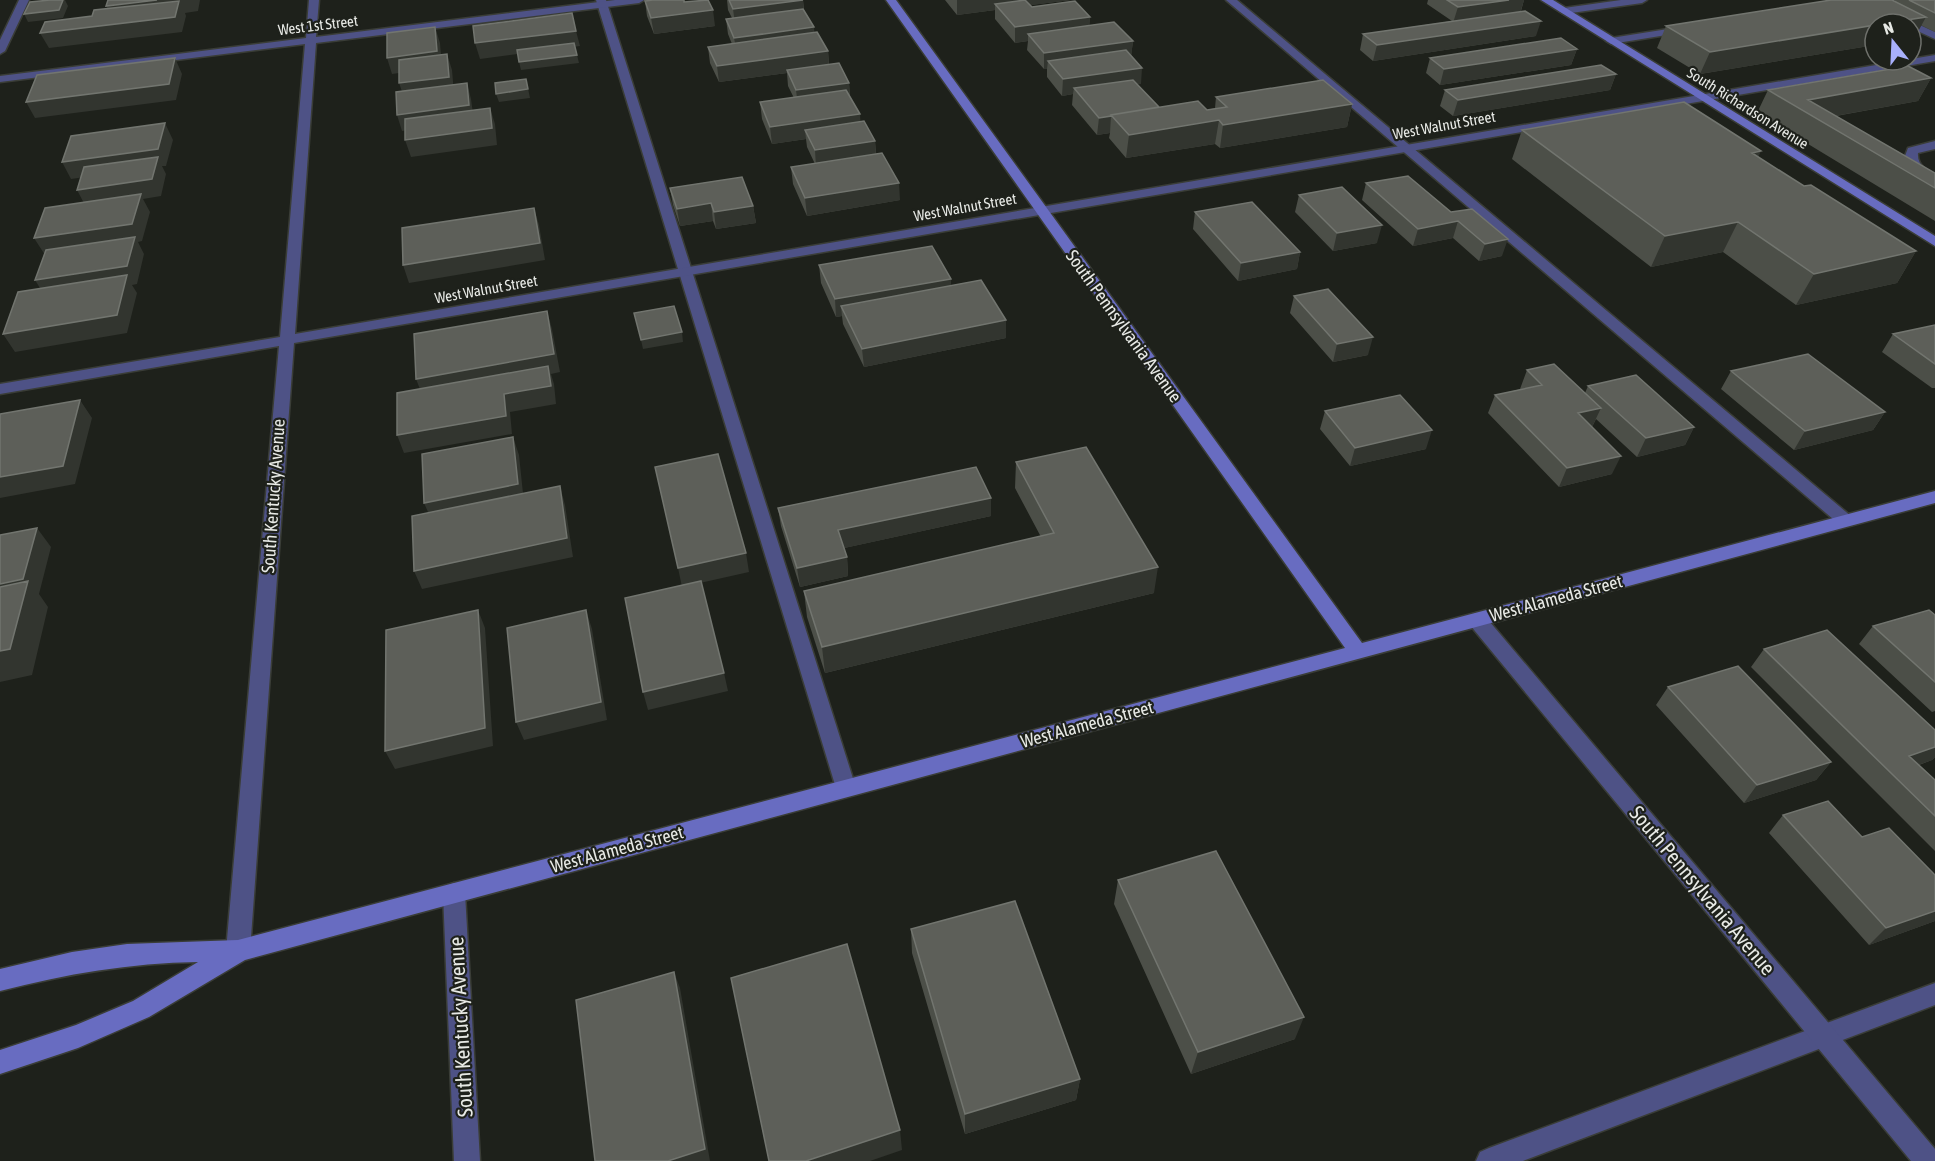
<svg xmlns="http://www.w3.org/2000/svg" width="1935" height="1161" font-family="'Asap Condensed',sans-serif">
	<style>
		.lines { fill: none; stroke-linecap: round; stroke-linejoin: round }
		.lane-casing { stroke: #3a3d37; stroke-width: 3 }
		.street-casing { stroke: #3a3d37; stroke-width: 3 }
		.secondary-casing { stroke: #3a3d37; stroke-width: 3 }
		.lane { fill: #4e5286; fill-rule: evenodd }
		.street { fill: #4e5286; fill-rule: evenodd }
		.secondary { fill: #686cc1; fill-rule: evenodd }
		.wall { fill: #4c4f48 }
		.shaded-wall { fill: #32352f }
		.building { fill: #5d5f59; stroke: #72756f; stroke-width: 1.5 }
		.labels { text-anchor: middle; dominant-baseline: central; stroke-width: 4.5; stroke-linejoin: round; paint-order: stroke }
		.far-street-label { font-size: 15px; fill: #e8eae6; stroke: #1e211b }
		.street-label { font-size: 18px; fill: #e8eae6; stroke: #1e211b }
		.near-street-label { font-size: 21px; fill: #e8eae6; stroke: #1e211b }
	</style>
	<rect width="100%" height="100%" fill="#1e211b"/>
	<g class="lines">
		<defs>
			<path id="lane" d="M19,0H29L5,51L0,54V40Z
				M596,0H606L856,788L853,794L846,797L839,794L836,788Z
				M1226,0H1237L1852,517L1855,521L1852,525H1840Z
				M1621,0H1647L1642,3L1564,14L1559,11L1564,8Z
				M1911,21L1935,32V39L1911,28V24H1906Z
				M1687,26L1691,27V31L1611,44L1606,41L1611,38Z
				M1935,141V149L1918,153C1917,165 1926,170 1935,175V184L1913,171L1905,156L1908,148Z
				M1935,983V1005L1523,1161H1476L1480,1152L1489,1148Z"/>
			<path id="street" d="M309,0H319L316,37L615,0H644L639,3L316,43L295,334L1935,55V61L294,343L250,951L246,959L238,962L230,959L226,951L279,346L0,394V384L280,337L305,44L0,82V76L306,38Z
				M1477,613L1484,615L1935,1149V1161H1911L1470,625L1468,620L1470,615Z
				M454,883L462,886L465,893L480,1161H454L443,893L446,886Z"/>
			<path id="secondary" d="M886,0H896L1362,643L1935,491V503L245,960L149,1017L78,1048L0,1074V1050L76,1025L133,1001L198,962C130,963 66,974 0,991V969L72,952L127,944L238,940L1345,648Z
				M1541,0H1553L1935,236V246Z"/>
		</defs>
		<use href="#lane" class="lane-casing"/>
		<use href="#street" class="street-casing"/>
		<use href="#secondary" class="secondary-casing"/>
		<use href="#lane" class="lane"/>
		<use href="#street" class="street"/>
		<use href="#secondary" class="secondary"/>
	</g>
	<path class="wall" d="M727,0H803L804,10L814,27V33L828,51L829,65L849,83L850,97L860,122L875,141L876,154L900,200L807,216L793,184L791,167L815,164L807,147L806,139L772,144L762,119L760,102L794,98L788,86L787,73L719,82L710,63L708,47L732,44L728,34L726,19L732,18L728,10Z
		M945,0H1071L1030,5L1032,7L1090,17L1089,26L1133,41L1131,56L1141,84H1137L1159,107L1207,110L1215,108L1216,97L1352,104L1347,127L1220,148L1215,144L1126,158L1109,138L1110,133L1097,135L1072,105L1073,94L1062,96L1047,77V69H1044L1027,50L1028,41L1015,43L995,19V10L957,15Z
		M1428,0H1524L1521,11L1536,36L1373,61L1360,50L1363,34L1452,21L1427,4Z
		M1895,0H1935V32L1921,25L1914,39H1911V24H1875V45L1700,74L1657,48L1666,26L1894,1Z
		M645,1L684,2L715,26L654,34L647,16Z
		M1577,49L1571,65L1440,85L1426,73L1430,58Z
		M1616,74L1610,90L1453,116L1440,106L1445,90Z
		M1931,78L1918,101L1836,116L1935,173V221L1757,113L1768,90Z
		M1522,130L1758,157L1804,186L1916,251L1897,283L1796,305L1723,252L1651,267L1512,159Z
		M1366,183L1451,212L1502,256L1479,261L1453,238L1413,246L1362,200Z
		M670,188L753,206L756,223L716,229L713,221L680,226L673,205Z
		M1299,195L1377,243L1333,251L1295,212Z
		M1195,212L1300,252L1297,269L1238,281L1193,229Z
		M819,265L951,279V285L1006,338L864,367L843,324L842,316L836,317L821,283Z
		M1294,296L1368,355L1333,362L1290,313Z
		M1935,325V388H1932L1882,352L1893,334Z
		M1527,370L1585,393L1588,386L1694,427L1685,445L1637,457L1596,419L1592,427H1591L1612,474L1559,487L1488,413L1495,395L1521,389H1520Z
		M1731,371L1885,412L1873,430L1794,450L1721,389Z
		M1325,411L1426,449L1350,466L1320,429Z
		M1016,462L1154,593L825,673L807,617L804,591L1041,537L1015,488Z
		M991,498V516L844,548L847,557L848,576L800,587L781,526L778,508Z
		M1935,615V711L1932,712L1859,644L1873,626Z
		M1764,649L1935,730V757L1932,760L1919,765L1935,780V851L1751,667Z
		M1668,687L1831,762L1816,780L1744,803L1656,705Z
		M1783,815L1862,837L1935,875V921L1869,945L1769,833Z
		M1118,880L1295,1039L1191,1074L1114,904Z
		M911,929L1080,1079L1076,1100L965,1134L912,953Z"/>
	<path class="shaded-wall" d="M63,0H65L68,6L63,18L28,22L24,14Z
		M157,0H200L198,11L185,13L186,16L182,32L49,48L40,33L114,21L106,6Z
		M803,0L804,16L735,24L733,9Z
		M957,0H1071L1000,9L995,4V10L957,15Z
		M1509,0H1524L1520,13L1453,23L1458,7Z
		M713,10L715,26L654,34L651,18Z
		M1090,17L1089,32L1028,34V41L1015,43V27Z
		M1926,17L1914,39H1911V24H1880Z
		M1541,21L1536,36L1373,61L1377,45Z
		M1875,25V45L1700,74L1710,52Z
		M435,27L440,43L442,67L392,74L387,58Z
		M814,27L815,43L737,53L734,38Z
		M576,31L580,46L480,59L475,43Z
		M1133,41L1131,57L1048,61L1047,69H1044V53Z
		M1577,49L1571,65L1440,85L1444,69Z
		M828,51L829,67L787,70V73L719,82L717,66Z
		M447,54L452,70L454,93L405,100L399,83Z
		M577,55L579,63L521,70L519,62Z
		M175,58L182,74L176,100L35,118L26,102Z
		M1142,68L1141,84L1078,93L1074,88L1073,94L1062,96L1063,79Z
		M1616,74L1610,90L1453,116L1458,100Z
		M1931,78L1918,101L1818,119L1808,100Z
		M526,79L530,98L499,102L496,94Z
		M467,83L471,99L474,121L402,131L397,115Z
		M849,83L850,99L798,106L796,90Z
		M1352,104L1347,127L1220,148L1223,125Z
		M490,108L495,124L497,145L411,157L405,140Z
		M860,114L861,131L805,130L806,139L772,144L770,127Z
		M1111,116L1110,133L1097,135L1099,118Z
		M1219,120L1215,144L1126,158L1129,135Z
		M165,123L173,140L166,166H162L166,174L161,196L143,199L150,212L142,241L138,242L144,254L137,284L132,285L137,293L127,333L15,352L3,334L46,298L35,280L45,255L34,238L86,207L77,190L155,167L71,179L62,162Z
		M875,141L876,157L816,167L815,150Z
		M1761,151L1747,181L1752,153Z
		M899,183L900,200L807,216L805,198Z
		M711,203L713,221L680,226L677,209Z
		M753,206L756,223L716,229L714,212Z
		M534,208L539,225L545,260L409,283L403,265Z
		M1458,221L1453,238L1413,246L1418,229Z
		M1738,222L1723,252L1651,267L1665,236Z
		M1382,225L1377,243L1333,251L1337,233Z
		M1508,239L1502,256L1479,261L1485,244Z
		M1916,251L1897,283L1796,305L1814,274Z
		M1300,252L1297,269L1238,281L1241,263Z
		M951,279V297L841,306L842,316L836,317L835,299Z
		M547,311L552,329L560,372L551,374L554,384L556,404L510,412L512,434L404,453L397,435L423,397L416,379Z
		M1006,320V338L864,367L862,349Z
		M682,332L683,342L643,349L641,340Z
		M1373,337L1368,355L1333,362L1337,344Z
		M80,400L92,418L75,484L0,498V477Z
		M1601,408L1592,427L1569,432L1578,413Z
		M1885,412L1873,430L1794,450L1805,431Z
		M1694,427L1685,445L1637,457L1646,438Z
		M1432,430L1426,449L1350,466L1355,448Z
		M513,437L519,455L524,503L432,521L424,503Z
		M1621,456L1612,474L1559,487L1567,468Z
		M560,486L565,505L573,557L422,589L414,571Z
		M991,498V516L840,549L838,530Z
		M37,528L51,547L39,594L48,607L32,675L0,682V584Z
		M746,553L749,572L682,587L678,568Z
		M847,557L848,576L800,587L797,568Z
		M1158,567L1154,593L825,673L822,647Z
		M478,610L485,628L493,746L395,769L385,751Z
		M586,610L592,629L607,720L524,740L516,722Z
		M724,673L728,691L648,710L643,692Z
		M1935,747V757L1932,760L1893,774L1909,756Z
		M1831,762L1816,780L1744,803L1757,785Z
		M1935,911V921L1869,945L1886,928Z
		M674,972L680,988L710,1161H668Z
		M1304,1017L1295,1039L1191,1074L1198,1052Z
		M1080,1079L1076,1100L965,1134V1114Z
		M900,1130L902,1150L870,1161H806Z"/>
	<path class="building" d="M50,0H63L59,10L24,14L30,2Z
		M108,0H157L106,6Z
		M653,0H684V2L708,0L713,10L651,18L645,1Z
		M729,0H803L733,9Z
		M1025,0L1032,7L1075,1L1090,17L1015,27L995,4Z
		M1447,0H1509L1458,7Z
		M1831,0H1892L1926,17L1880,24H1875V25L1710,52L1666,26Z
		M1909,0H1935V13Z
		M179,1L175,17L40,33L45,22L92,16L94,10Z
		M803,9L814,27L734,38L726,19Z
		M1525,11L1541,21L1377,45L1363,34Z
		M572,13L576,31L475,43L473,26Z
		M1114,22L1133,41L1044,53L1028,34Z
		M435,27L437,51L387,58V33Z
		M817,32L828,51L717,66L708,47Z
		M1561,38L1577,49L1444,69L1430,58Z
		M574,43L577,55L519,62L517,50Z
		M1126,50L1142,68L1063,79L1048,61Z
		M447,54L449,77L399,83V60Z
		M175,58L169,84L26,102L37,75Z
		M839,63L849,83L796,90L787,70Z
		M1601,65L1616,74L1458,100L1445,90Z
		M1908,66L1931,78L1808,100L1935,173V188L1768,90Z
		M526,79L528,89L496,94L495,83Z
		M1133,80L1159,107L1111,115V116L1099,118L1074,88Z
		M1323,80L1352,104L1223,125L1219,120L1129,135L1111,115L1198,101L1207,110L1227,107L1216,97Z
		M467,83L469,105L397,115L396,92Z
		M846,90L860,114L770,127L760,102Z
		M1684,102L1761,151L1752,153L1804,186L1811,185L1916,251L1814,274L1738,222L1665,236L1522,130Z
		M490,108L492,128L405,140V119Z
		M864,121L875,141L815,150L805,130Z
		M165,123L158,149L62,162L71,136Z
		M882,153L899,183L805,198L791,167Z
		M158,157L152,179L77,190L84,167Z
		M1408,176L1451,212L1472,209L1508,239L1485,244L1458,221L1418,229L1366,183Z
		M742,177L753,206L714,212L711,203L677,209L670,188Z
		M1342,187L1382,225L1337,233L1299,195Z
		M141,194L132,224L34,238L45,208Z
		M1252,202L1300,252L1241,263L1195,212Z
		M534,208L540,243L403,265L402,228Z
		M135,237L127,266L35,280L46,250Z
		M932,246L951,279L835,299L819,265Z
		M127,275L117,315L3,334L18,292Z
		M981,280L1006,320L862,349L841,306Z
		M1328,289L1373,337L1337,344L1294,296Z
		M674,306L682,332L641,340L634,313Z
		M547,311L554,354L416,379L414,334Z
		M1935,325V364L1893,334Z
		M1808,354L1885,412L1805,431L1731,371Z
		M1554,364L1601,408L1578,413L1621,456L1567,468L1495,395L1542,385L1527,370Z
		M548,366L551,386L504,394L506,416L397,435V393Z
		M1636,375L1694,427L1646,438L1588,386Z
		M1400,395L1432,430L1355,448L1325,411Z
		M80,400L63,466L0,477V414Z
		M513,437L518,484L424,503L422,454Z
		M1086,447L1158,567L822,647L804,591L1054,533L1016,462Z
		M718,454L746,553L678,568L655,467Z
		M976,467L991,498L838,530L847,557L797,568L778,508Z
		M560,486L567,538L414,571L412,516Z
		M37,528L23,579L0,584V535Z
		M28,581L10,649L0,651V587Z
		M701,581L724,673L643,692L625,598Z
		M478,610L485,728L385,751L386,630Z
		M586,610L601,702L516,722L507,628Z
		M1929,610L1935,615V682L1873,626Z
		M1827,630L1935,730V747L1909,756L1935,780V816L1764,649Z
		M1738,666L1831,762L1757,785L1668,687Z
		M1828,801L1862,837L1889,828L1935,875V911L1886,928L1783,815Z
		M1216,851L1304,1017L1198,1052L1118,880Z
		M1015,901L1080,1079L965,1114L911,929Z
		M847,944L900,1130L806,1161H769L731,978Z
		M674,972L705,1149L668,1161H595L576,1000Z"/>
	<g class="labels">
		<g class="far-street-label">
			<text transform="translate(318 25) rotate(-7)">West 1st Street</text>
			<text transform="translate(1748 108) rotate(32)">South Richardson Avenue</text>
			<text transform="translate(1444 125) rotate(-10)">West Walnut Street</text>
			<text transform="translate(965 207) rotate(-10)">West Walnut Street</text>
			<text transform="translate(486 289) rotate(-10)">West Walnut Street</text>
		</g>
		<g class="street-label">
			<text transform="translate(1124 326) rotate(54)">South Pennsylvania Avenue</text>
			<text transform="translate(273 496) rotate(-86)">South Kentucky Avenue</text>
			<text transform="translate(1556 598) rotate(-15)">West Alameda Street</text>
			<text transform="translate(1087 724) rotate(-15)">West Alameda Street</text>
			<text transform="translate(617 849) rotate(-15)">West Alameda Street</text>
		</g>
		<g class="near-street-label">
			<text transform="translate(1703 890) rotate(50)">South Pennsylvania Avenue</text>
			<text transform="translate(460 1027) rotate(-93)">South Kentucky Avenue</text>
		</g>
	</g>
	<g transform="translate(1893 42) rotate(342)"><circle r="28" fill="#1e211b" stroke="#6f716c" stroke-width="1.5"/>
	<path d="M0-4.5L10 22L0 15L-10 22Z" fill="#a8b0fc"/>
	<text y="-9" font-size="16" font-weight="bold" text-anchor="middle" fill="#e8eae6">N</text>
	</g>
</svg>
